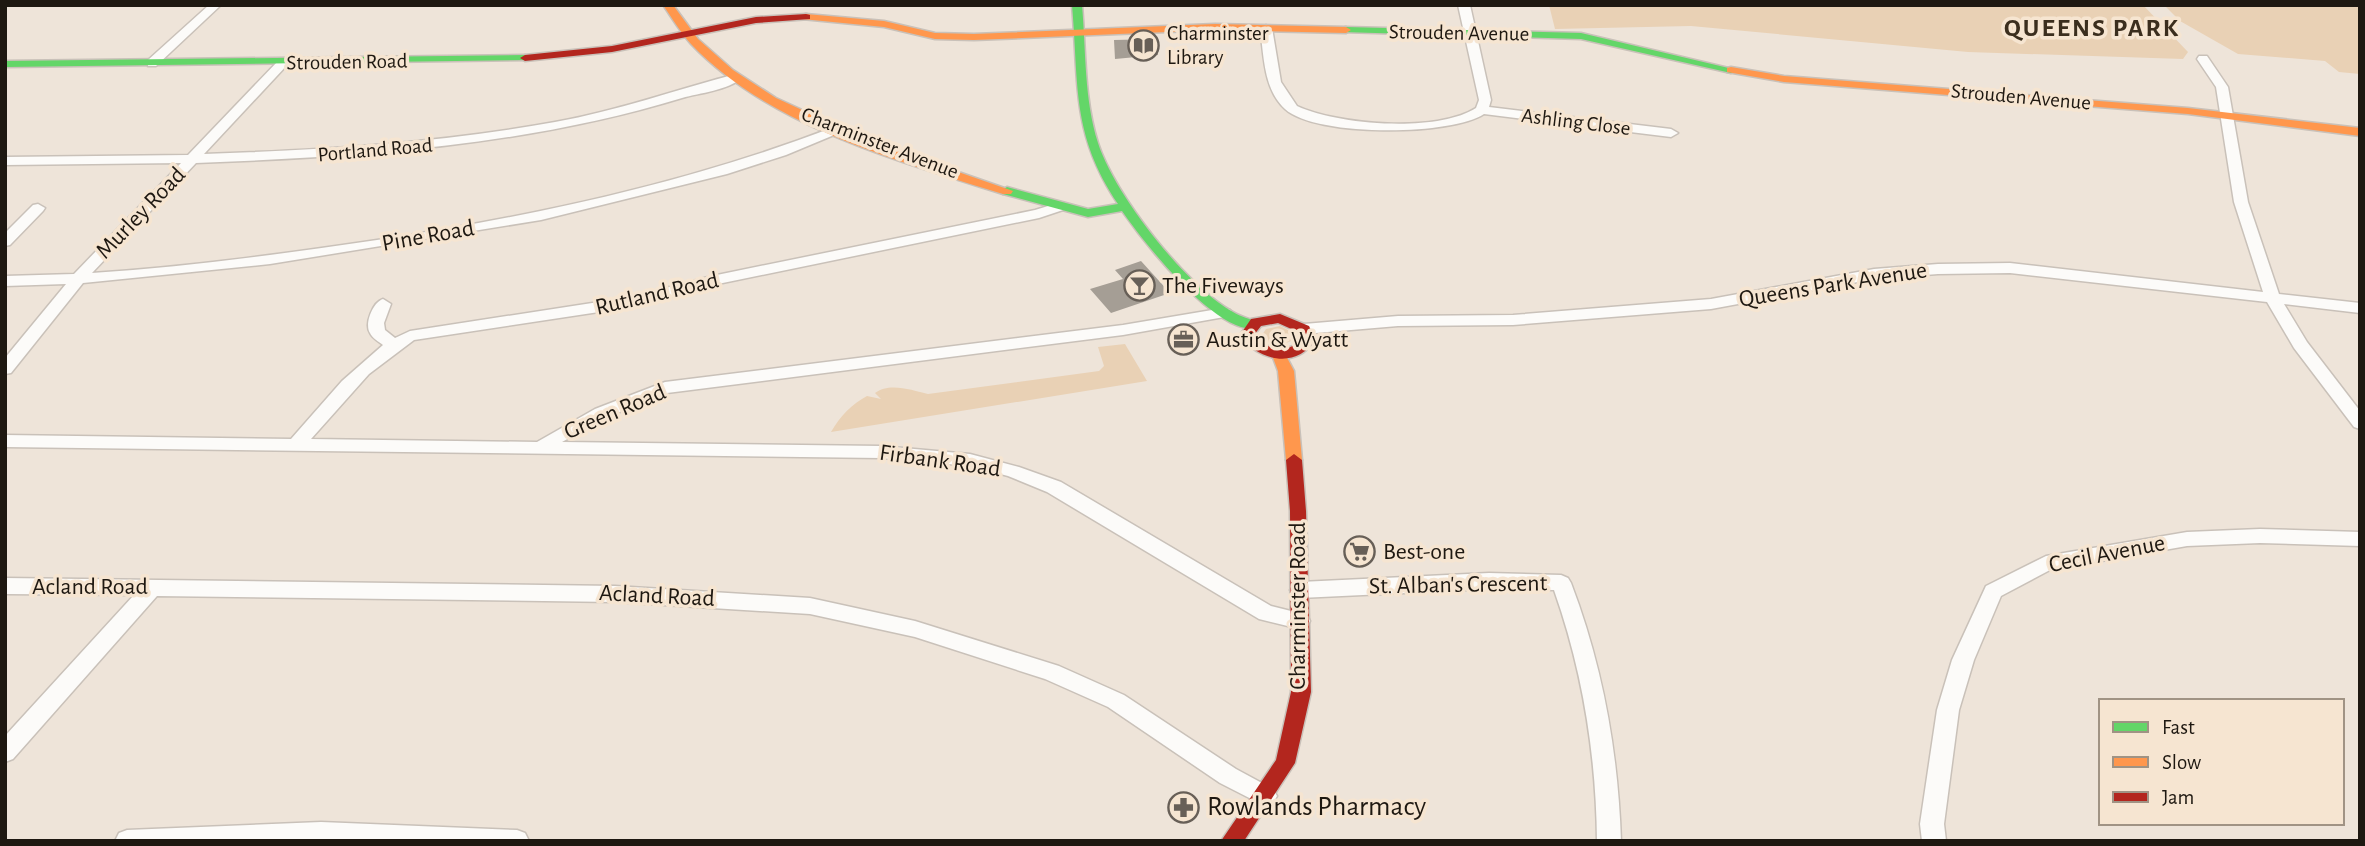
<svg xmlns="http://www.w3.org/2000/svg" width="2365" height="846" font-family="'Alegreya Sans',sans-serif">
	<style>
		.green { fill: #e9d1b5 }
		.building { fill: #a59e95 }
		.lines { fill: none; stroke-linecap: round; stroke-linejoin: round }
		.street-casing { stroke: #c9c1b9; stroke-width: 3 }
		.fast-casing { stroke: #c9c1b9; stroke-width: 3 }
		.slow-casing { stroke: #c9c1b9; stroke-width: 3 }
		.jam-casing { stroke: #c9c1b9; stroke-width: 3 }
		.street { fill: #fcfbf9; fill-rule: evenodd }
		.fast { fill: #63d668; fill-rule: evenodd }
		.slow { fill: #ff974d; fill-rule: evenodd }
		.jam { fill: #b3261e; fill-rule: evenodd }
		.labels { text-anchor: middle; dominant-baseline: central; stroke-width: 7; stroke-linejoin: round; paint-order: stroke }
		.far-poi-label { font-size: 21px; fill: #1e1811; stroke: #f6e5d1; text-anchor: start }
		.far-street-label { font-size: 21px; fill: #1e1811; stroke: #f6e5d1 }
		.street-label { font-size: 24px; fill: #1e1811; stroke: #f6e5d1 }
		.poi-label { font-size: 24px; fill: #1e1811; stroke: #f6e5d1; text-anchor: start }
		.far-district-label { font-size: 26px; font-weight: bold; letter-spacing: 2px; fill: #3b2e1e; stroke: #f6e5d1 }
		.near-poi-label { font-size: 28px; fill: #1e1811; stroke: #f6e5d1; text-anchor: start }
	</style>
	<rect width="100%" height="100%" fill="#eee4d9"/>
	<path class="green" d="M1549,5H2143L2188,52L2183,59L1968,52L1691,26L1555,29Z
		M2164,5H2360V74L2339,72L2325,61L2238,54L2180,21Z
		M1280,326L1292,332L1291,341L1279,346L1263,340L1262,335L1266,329Z
		M1125,344L1147,381L831,432C840,416 852,404 867,396L881,399L875,393C889,382 912,390 928,394L1099,371L1104,366L1098,347Z"/>
	<path class="building" d="M1157,39L1158,55L1115,59L1114,40Z
		M1141,261L1170,293L1111,313L1090,289L1123,279L1115,270Z"/>
	<g class="lines">
		<defs>
			<path id="street" d="M209,5H221L156,66H148V60Z
				M1458,5H1470L1491,100L1489,107L1671,129L1678,133L1671,137L1484,114C1451,136 1315,137 1285,109C1263,89 1264,55 1260,28L1266,25L1272,28L1281,82L1297,106C1338,125 1437,133 1476,108L1479,100Z
				M2199,56H2207L2228,87L2248,202L2279,294L2360,303V313L2284,304L2307,342L2360,411V429L2354,427L2294,348L2267,302L2010,273L1938,274L1874,279L1711,309L1513,325L1398,326L1304,334L1296,329L1304,324L1398,316L1513,315L1711,299L1874,269L1938,264L2010,263L2263,292L2234,202L2216,87L2197,59Z
				M279,60L289,63L204,154C322,150 439,143 555,122C617,111 675,90 736,74L742,78C728,90 700,93 682,98C525,146 359,157 196,163L92,273C187,267 282,254 377,240C533,216 686,184 834,127H844L846,130L786,155L727,174L541,220L270,264L83,283L11,373L5,374V358L66,284L5,286V276L74,274L181,163L5,165V157L188,155Z
				M1058,203L1063,204V210L1039,218L713,285L632,307L414,340L369,374L311,439L537,442L595,409L665,382L1123,325L1224,308L1230,310L1232,313L1230,316L1123,335L667,393L607,417L562,442L881,446L970,454L1019,467L1061,482L1271,606L1307,615L1310,621L1307,627L1300,629L1259,619L1047,492L1008,476L970,466L881,458L5,447V435L291,439L342,381L383,345C379,342 372,338 370,333C364,324 373,302 383,299L391,304L384,323L385,330L395,338L410,331L631,297L712,276L1035,210Z
				M38,204L45,208L43,211L10,245L5,246V233L33,205Z
				M2260,529L2360,532V546L2260,543L2187,546L2050,570L2001,596L1974,660L1959,710L1944,824L1946,841H1922L1920,824L1937,710L1952,660L1986,586L2046,556L2187,532Z
				M1489,573L1561,575L1568,578L1571,583C1603,667 1618,751 1621,841H1597C1596,754 1583,672 1554,590L1489,589L1300,598L1293,595L1290,590L1293,585L1300,582Z
				M5,578L615,586L810,598L915,621L1059,666L1124,695L1236,769L1273,789L1277,796L1273,803L1265,806L1220,783L1108,707L1045,679L915,637L810,614L615,602L157,596L13,759L5,762V736L134,595L5,594Z
				M321,822L517,830L525,833L529,841H115L119,833L127,830Z"/>
			<path id="fast" d="M1072,5H1082C1086,51 1084,99 1098,143C1114,194 1186,286 1233,312C1241,317 1250,319 1258,322L1260,325L1258,328C1218,338 1143,241 1122,211L1088,217L1003,194L1001,191L1007,187L1088,209L1118,204C1071,134 1079,85 1072,5Z
				M1346,27L1581,33L1737,70L1731,73L1581,39L1342,32V28Z
				M525,55L530,58L529,60L5,67V61Z"/>
			<path id="slow" d="M663,5H673L698,39L733,70L776,98L872,142L1013,191L1011,194H1003C898,161 769,126 691,44C681,33 672,18 663,5Z
				M806,14L884,21L935,33L974,34L1215,24L1346,27L1351,30L1346,33L1215,30L974,40L935,39L884,27L802,19V15Z
				M1731,67L1784,76L2188,108L2360,128V136L2188,114L1784,82L1727,72V68Z
				M1279,350L1284,352L1294,371L1302,460L1294,466L1286,460L1278,371L1272,355Z"/>
			<path id="jam" d="M806,14L810,15V19L756,23L612,52L525,61L520,58L525,55L612,46L756,17Z
				M1280,314L1309,326L1315,339C1298,370 1257,361 1240,335L1251,319ZM1278,323L1298,332L1301,339C1288,355 1266,350 1254,335L1261,326Z
				M1294,454L1302,460L1306,511L1311,692L1295,763L1244,841H1221L1276,760L1291,692L1290,511L1286,460Z"/>
		</defs>
		<use href="#street" class="street-casing"/>
		<use href="#fast" class="fast-casing"/>
		<use href="#slow" class="slow-casing"/>
		<use href="#jam" class="jam-casing"/>
		<use href="#street" class="street"/>
		<use href="#fast" class="fast"/>
		<use href="#slow" class="slow"/>
		<use href="#jam" class="jam"/>
	</g>
	<defs>
		<symbol id="library-ring" viewBox="-11 -11 22 22"><circle r="9.5" fill="#f6e5d1" stroke="#675f57" stroke-width="1.5"/><path d="M-6-4Q-3-5.5-.7-3.5V5Q-3 3-6 4ZM6-4Q3-5.5 .7-3.5V5Q3 3 6 4Z" fill="#675f57"/></symbol>
		<symbol id="bar-ring" viewBox="-11 -11 22 22"><circle r="9.5" fill="#f6e5d1" stroke="#675f57" stroke-width="1.5"/><path d="M-6-5H6L.8 .8V4.5H3.5V6h-7V4.5H-.8V.8Z" fill="#675f57"/></symbol>
		<symbol id="office-ring" viewBox="-11 -11 22 22"><circle r="9.5" fill="#f6e5d1" stroke="#675f57" stroke-width="1.5"/><path d="M-6-3h4V-5.5h4V-3h4V5H-6ZM-1-4.5V-3h2v-1.5ZM-6 0V1H6V0Z" fill="#675f57"/></symbol>
		<symbol id="supermarket-ring" viewBox="-11 -11 22 22"><circle r="9.5" fill="#f6e5d1" stroke="#675f57" stroke-width="1.5"/><path d="M-6-5.5h2.5l.6 2H6L4.5 2H-2.5L-4.4-4H-6ZM-1.5 3.2a1.3 1.3 0 1 0 .1 0ZM3 3.2a1.3 1.3 0 1 0 .1 0Z" fill="#675f57"/></symbol>
		<symbol id="pharmacy-ring" viewBox="-11 -11 22 22"><circle r="9.5" fill="#f6e5d1" stroke="#675f57" stroke-width="1.5"/><path d="M-2-6h4v4h4v4h-4v4h-4v-4h-4v-4h4Z" fill="#675f57"/></symbol>
	</defs>
	<g fill-rule="evenodd">
		<use href="#library-ring" x="1126" y="28" width="35" height="35"/>
		<use href="#bar-ring" x="1122" y="268" width="35" height="35"/>
		<use href="#office-ring" x="1166" y="322" width="35" height="35"/>
		<use href="#supermarket-ring" x="1342" y="534" width="35" height="35"/>
		<use href="#pharmacy-ring" x="1166" y="790" width="35" height="35"/>
	</g>
	<g class="labels">
		<g class="far-poi-label">
			<text x="1167" y="33">Charminster<tspan x="1167" dy="24">Library</tspan></text>
		</g>
		<g class="far-street-label">
			<text transform="translate(1459 33) rotate(1)">Strouden Avenue</text>
			<text transform="translate(347 62) rotate(-1)">Strouden Road</text>
			<text transform="translate(2021 97) rotate(5)">Strouden Avenue</text>
			<text transform="translate(1576 122) rotate(7)">Ashling Close</text>
			<text transform="translate(880 143) rotate(21)">Charminster Avenue</text>
			<text transform="translate(375 150) rotate(-5)">Portland Road</text>
		</g>
		<g class="street-label">
			<text transform="translate(141 213) rotate(-46)">Murley Road</text>
			<text transform="translate(428 236) rotate(-10)">Pine Road</text>
			<text transform="translate(1833 285) rotate(-9)">Queens Park Avenue</text>
			<text transform="translate(657 294) rotate(-13)">Rutland Road</text>
			<text transform="translate(615 412) rotate(-23)">Green Road</text>
			<text transform="translate(940 461) rotate(8)">Firbank Road</text>
			<text transform="translate(2107 554) rotate(-11)">Cecil Avenue</text>
			<text transform="translate(1458 585) rotate(-1)">St. Alban's Crescent</text>
			<text x="90" y="587">Acland Road</text>
			<text transform="translate(657 596) rotate(3)">Acland Road</text>
			<text transform="translate(1298 606) rotate(-90)">Charminster Road</text>
		</g>
		<g class="poi-label">
			<text x="1162" y="286">The Fiveways</text>
			<text x="1206" y="340">Austin &amp; Wyatt</text>
			<text x="1383" y="552">Best-one</text>
		</g>
		<g class="far-district-label">
			<text x="2092" y="28">QUEENS PARK</text>
		</g>
		<g class="near-poi-label">
			<text x="1207" y="807">Rowlands Pharmacy</text>
		</g>
	</g>
	<rect width="2365" height="846" fill="none" stroke="#1e1811" stroke-width="14"/>
	<rect x="2099" y="699" width="245" height="126" fill="#f6e5d1" stroke="#a09384" stroke-width="2"/>
	<rect x="2113" y="722" width="35" height="10" fill="#63d668" stroke="#a09384" stroke-width="2"/>
	<text x="2162" y="734" font-size="21" fill="#1e1811">Fast</text>
	<rect x="2113" y="757" width="35" height="10" fill="#ff974d" stroke="#a09384" stroke-width="2"/>
	<text x="2162" y="769" font-size="21" fill="#1e1811">Slow</text>
	<rect x="2113" y="792" width="35" height="10" fill="#b3261e" stroke="#a09384" stroke-width="2"/>
	<text x="2162" y="804" font-size="21" fill="#1e1811">Jam</text>
</svg>
